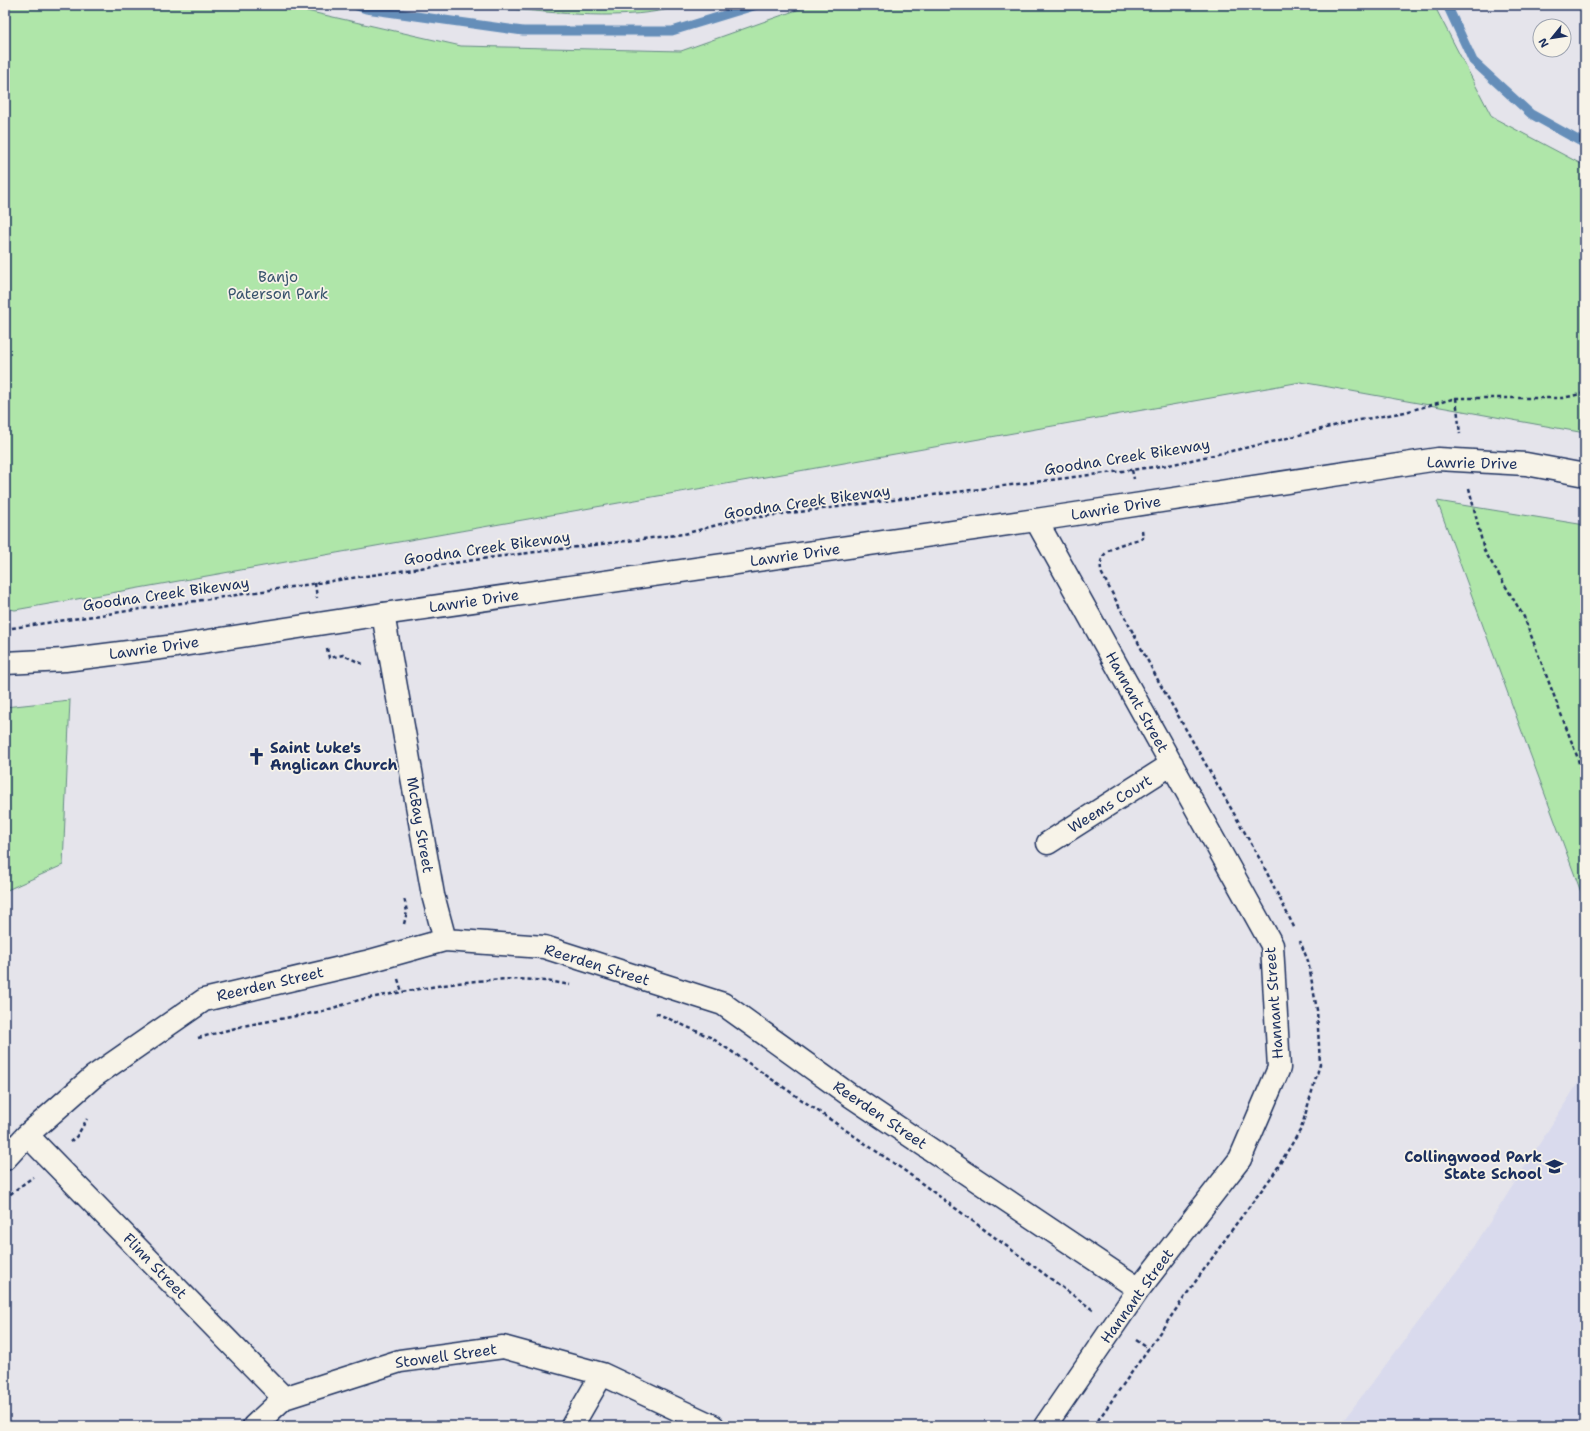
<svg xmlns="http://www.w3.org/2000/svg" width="1590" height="1431" font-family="'Shantell Sans',sans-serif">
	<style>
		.built { fill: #d9daed }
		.green { fill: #afe6a9; stroke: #658a84 }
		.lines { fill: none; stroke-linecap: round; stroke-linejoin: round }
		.stream { stroke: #658eb9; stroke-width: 9 }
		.minor-casing { stroke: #1b2f5e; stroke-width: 25 }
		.tertiary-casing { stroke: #1b2f5e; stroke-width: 25 }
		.path { stroke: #1b2f5e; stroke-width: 2.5; stroke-dasharray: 4 3; stroke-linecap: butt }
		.minor { stroke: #f7f3e8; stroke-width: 22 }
		.tertiary { stroke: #f7f3e8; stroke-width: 22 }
		.labels { text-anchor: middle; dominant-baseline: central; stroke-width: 3.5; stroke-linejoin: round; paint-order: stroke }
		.park-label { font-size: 15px; fill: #39546d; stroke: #f7f3e8 }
		.street-label { font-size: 15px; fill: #1b2f5e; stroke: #f7f3e8 }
		.poi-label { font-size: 15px; font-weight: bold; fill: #1b2f5e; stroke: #f7f3e8; text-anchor: start }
	</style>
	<rect width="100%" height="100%" fill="#e5e4eb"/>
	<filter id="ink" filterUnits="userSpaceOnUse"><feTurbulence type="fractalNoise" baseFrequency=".025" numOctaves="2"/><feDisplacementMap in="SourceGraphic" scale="8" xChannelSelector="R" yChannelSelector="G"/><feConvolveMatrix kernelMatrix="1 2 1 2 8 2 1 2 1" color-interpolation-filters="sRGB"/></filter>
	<g filter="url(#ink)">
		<path class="built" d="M1585,1072V1426H1339L1465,1261Z"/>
		<path class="green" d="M5,5H280L461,46L681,51L811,5H1434L1492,117L1585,166V433L1301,382L15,610L5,608Z
			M480,5H685C624,23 558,12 495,8Z
			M1437,501L1585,525V903Z
			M70,700L63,865L5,891V707Z"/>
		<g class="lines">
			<path class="stream" d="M354,5L366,9L523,31H672L757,5
				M1447,5L1473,61L1531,114L1585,144"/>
			<defs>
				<path id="minor" d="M1036,520L1272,945L1279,1068L1240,1159L1139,1289L1045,1426
					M383,614L433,895L445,940
					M1048,843L1172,764
					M27,1135L284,1398
					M5,1159L27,1135L93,1077L204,1000L366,962L445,940L544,947L723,1004L851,1096L1139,1289
					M254,1426L284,1398L400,1361L503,1347L602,1374L713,1426
					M572,1426L602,1374"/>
				<path id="tertiary" d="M5,663L65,660L176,646L383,614L1036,520L1438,459L1526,464L1585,475"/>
			</defs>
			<use href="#minor" class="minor-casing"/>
			<use href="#tertiary" class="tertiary-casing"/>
			<path class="path" d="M1456,398L1460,434
				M1132,470L1134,479
				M1469,488L1484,550L1524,617L1577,756L1585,786
				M1142,530L1143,538C1124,544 1094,547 1102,574L1160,684L1261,861L1295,929
				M315,583L317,598
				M5,629L495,557L684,534L735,520L1169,465L1276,441L1349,422L1405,412L1456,398H1563L1585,393
				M327,648L329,658L343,655L365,665
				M404,924L407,912L404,897
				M398,979L402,992C458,982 513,973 570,985
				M656,1013L712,1038L905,1171L1093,1310
				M198,1038L243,1026L323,1011L359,1000L402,992
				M70,1142L77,1136L87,1119
				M5,1199L14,1191L33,1177
				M1136,1340L1149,1349
				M1094,1426L1236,1224L1273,1175L1301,1129L1320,1064L1317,1010L1308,961L1300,941"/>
			<use href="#minor" class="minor"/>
			<use href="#tertiary" class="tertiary"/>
		</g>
	</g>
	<defs>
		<symbol id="church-bare" viewBox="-9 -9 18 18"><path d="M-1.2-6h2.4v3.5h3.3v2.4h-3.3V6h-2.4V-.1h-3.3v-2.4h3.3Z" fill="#1b2f5e" stroke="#f7f3e8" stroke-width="2.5" paint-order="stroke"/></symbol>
		<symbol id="school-bare" viewBox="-9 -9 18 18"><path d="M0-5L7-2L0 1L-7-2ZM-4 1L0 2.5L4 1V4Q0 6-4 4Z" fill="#1b2f5e" stroke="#f7f3e8" stroke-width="2.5" paint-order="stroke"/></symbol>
	</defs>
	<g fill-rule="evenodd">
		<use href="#church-bare" x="244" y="744" width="25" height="25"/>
		<use href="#school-bare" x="1542" y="1154" width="25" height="25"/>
	</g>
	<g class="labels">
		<g class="park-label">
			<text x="278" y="277">Banjo<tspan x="278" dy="17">Paterson Park</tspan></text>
		</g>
		<g class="street-label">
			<text transform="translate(1127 457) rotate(-9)">Goodna Creek Bikeway</text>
			<text transform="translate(1472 463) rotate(1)">Lawrie Drive</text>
			<text transform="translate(807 502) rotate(-8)">Goodna Creek Bikeway</text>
			<text transform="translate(1116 508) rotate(-9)">Lawrie Drive</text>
			<text transform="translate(487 548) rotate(-8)">Goodna Creek Bikeway</text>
			<text transform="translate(795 555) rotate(-8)">Lawrie Drive</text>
			<text transform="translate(166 594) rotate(-8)">Goodna Creek Bikeway</text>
			<text transform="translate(474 601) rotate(-8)">Lawrie Drive</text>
			<text transform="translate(154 648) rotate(-8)">Lawrie Drive</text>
			<text transform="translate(1137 702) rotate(61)">Hannant Street</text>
			<text transform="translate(1110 804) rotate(-32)">Weems Court</text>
			<text transform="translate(420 825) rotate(80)">McBay Street</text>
			<text transform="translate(597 965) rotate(17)">Reerden Street</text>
			<text transform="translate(270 984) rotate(-13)">Reerden Street</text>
			<text transform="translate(1274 1003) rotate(-94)">Hannant Street</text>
			<text transform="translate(880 1115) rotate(34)">Reerden Street</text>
			<text transform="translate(155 1266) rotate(46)">Flinn Street</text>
			<text transform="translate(1137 1296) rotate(-54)">Hannant Street</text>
			<text transform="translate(446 1356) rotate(-8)">Stowell Street</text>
		</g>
		<g class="poi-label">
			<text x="270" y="748">Saint Luke's<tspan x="270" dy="17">Anglican Church</tspan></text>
			<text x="1542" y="1157" text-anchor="end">Collingwood Park<tspan x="1542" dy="17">State School</tspan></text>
		</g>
	</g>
	<rect width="1590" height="1431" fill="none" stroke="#f7f3e8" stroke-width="20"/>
	<rect x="10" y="10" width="1570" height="1411" fill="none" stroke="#1b2f5e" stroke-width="1.5" filter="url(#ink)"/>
	<g transform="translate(1552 38) rotate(240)"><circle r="19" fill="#f7f3e8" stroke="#9fa5b1"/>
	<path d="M0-3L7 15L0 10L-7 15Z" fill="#1b2f5e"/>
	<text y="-6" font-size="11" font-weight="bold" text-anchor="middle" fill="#1b2f5e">N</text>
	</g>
</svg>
